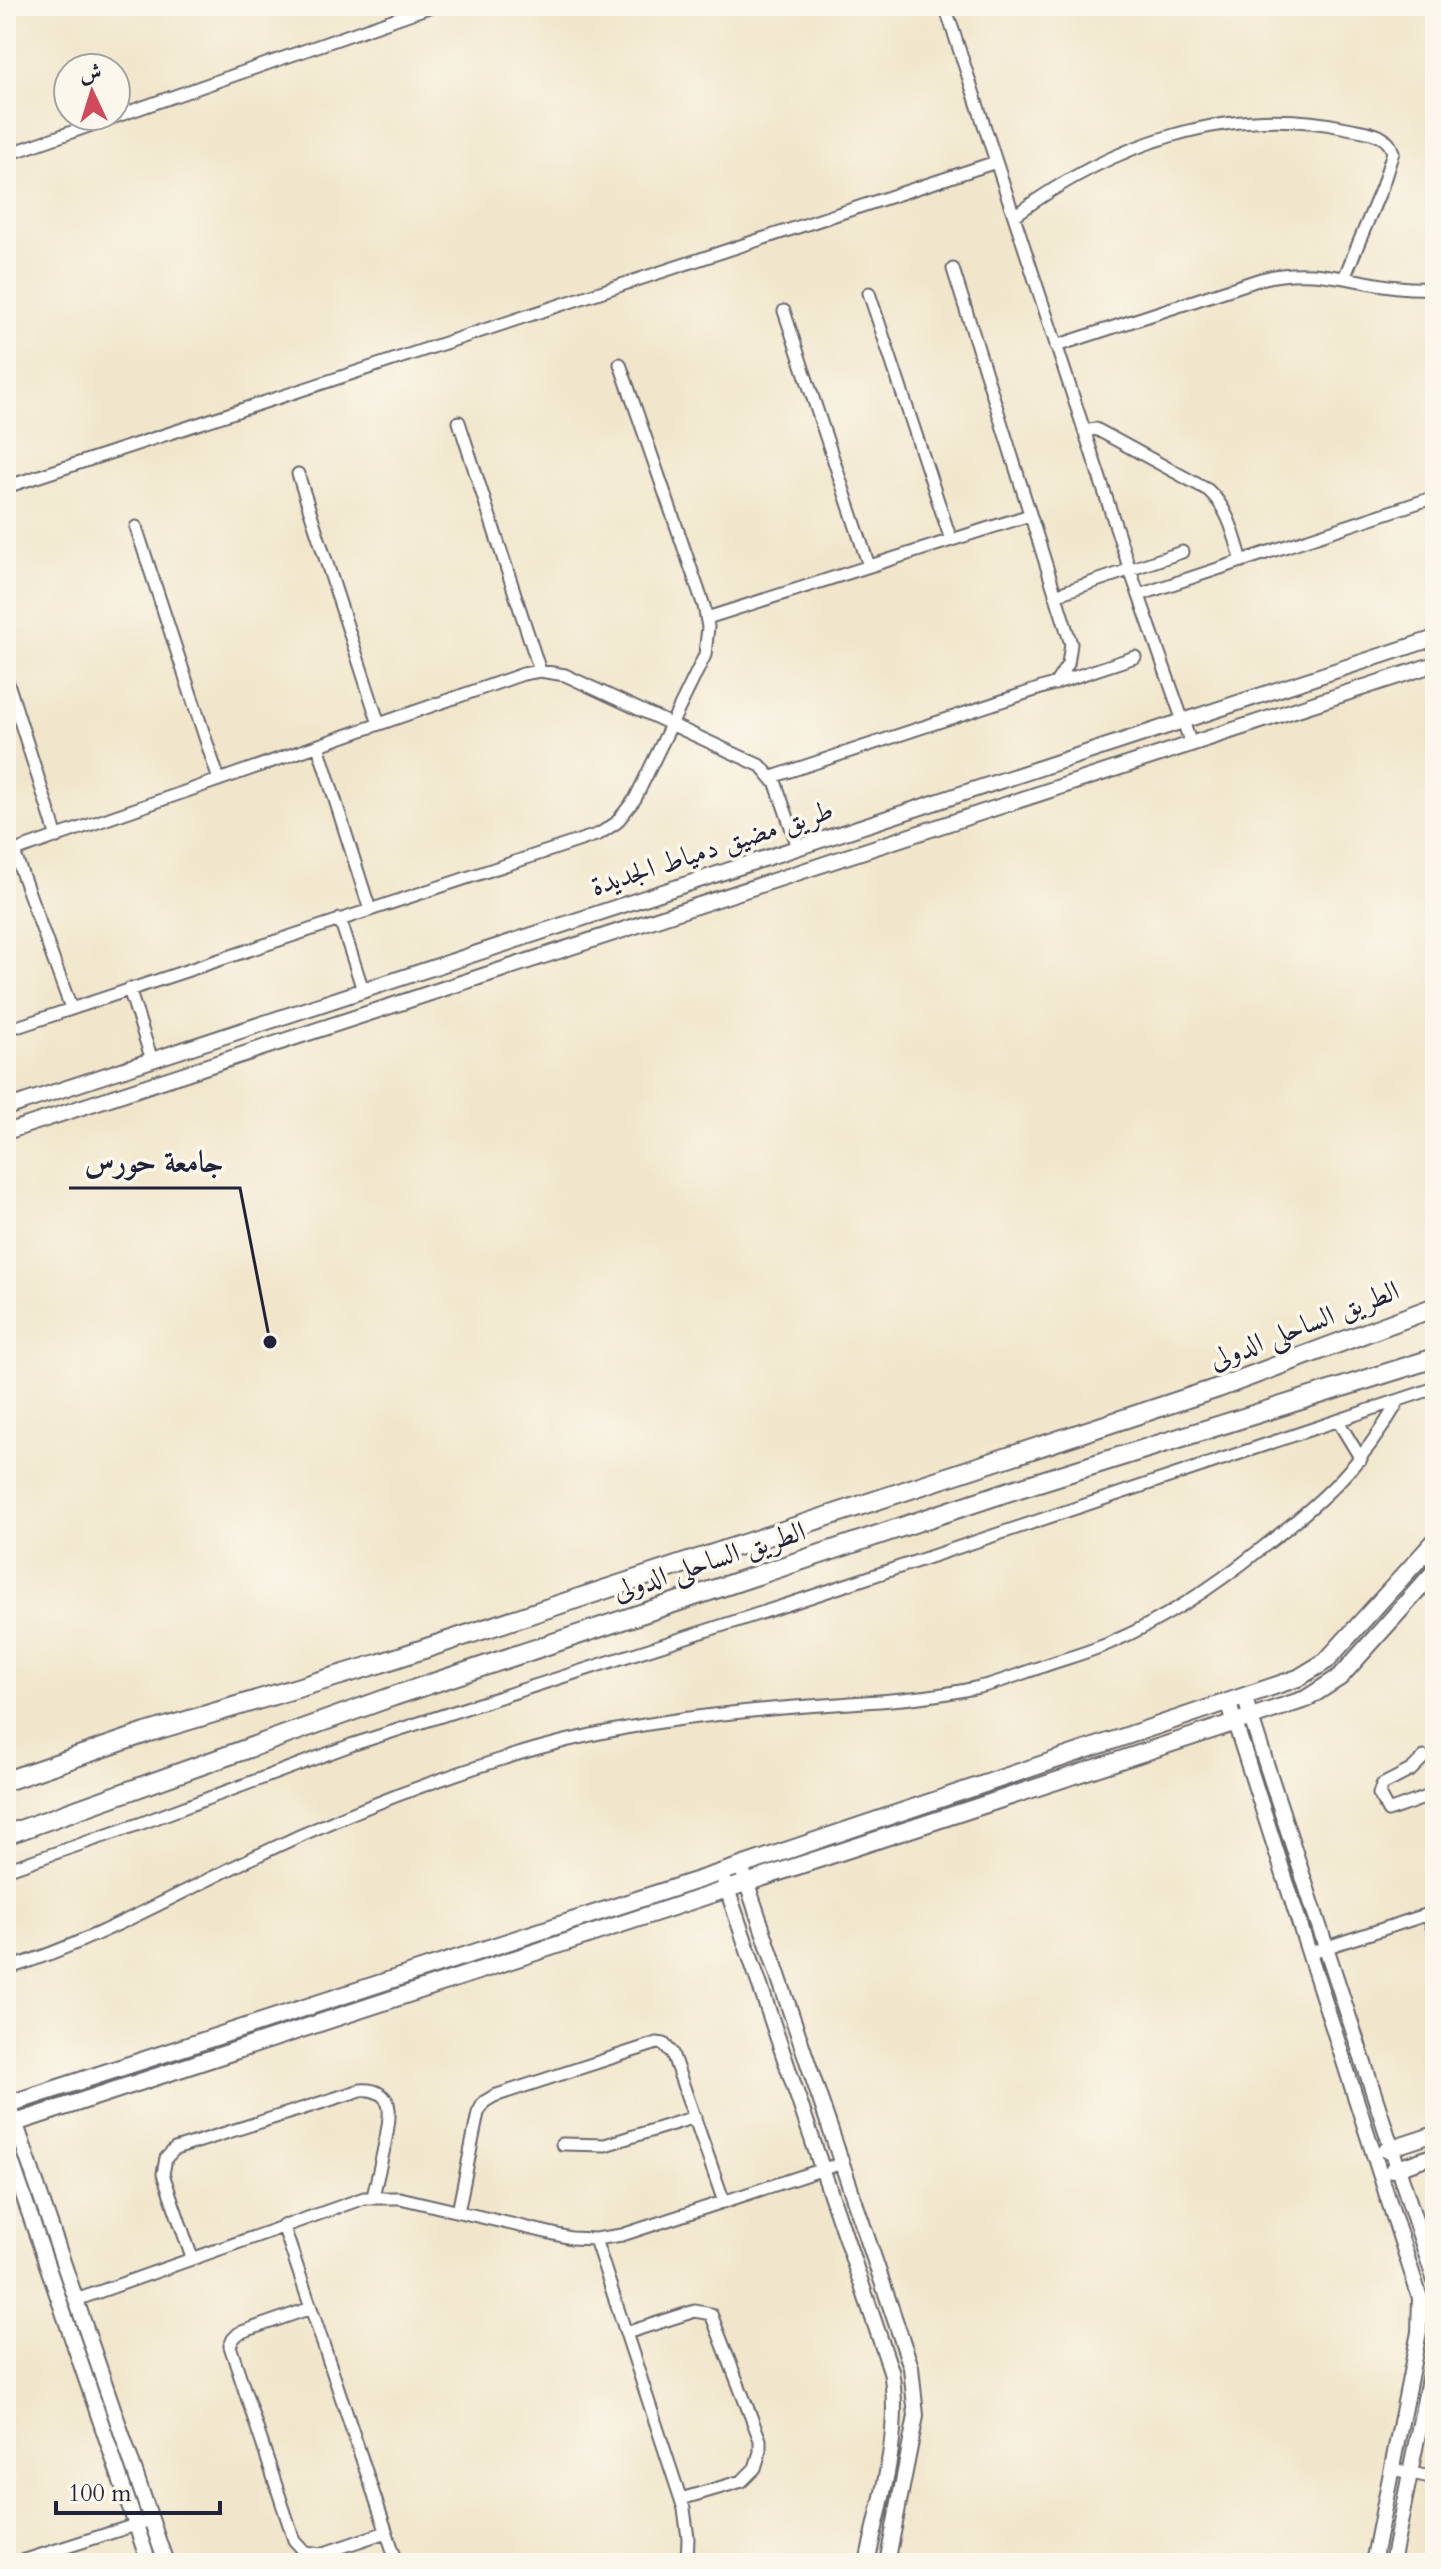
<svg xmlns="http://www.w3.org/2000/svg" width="1441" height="2569" font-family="Cardo,Amiri,serif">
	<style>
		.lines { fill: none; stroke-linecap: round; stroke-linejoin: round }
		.minor-casing { stroke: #6a676d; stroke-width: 15 }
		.tertiary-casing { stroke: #6a676d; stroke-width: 18 }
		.secondary-casing { stroke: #6a676d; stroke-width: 20 }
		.trunk-casing { stroke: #6a676d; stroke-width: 22 }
		.minor { stroke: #fff; stroke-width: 11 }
		.tertiary { stroke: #fff; stroke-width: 14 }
		.secondary { stroke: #fff; stroke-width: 16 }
		.trunk { stroke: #fff; stroke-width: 18 }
		.labels { text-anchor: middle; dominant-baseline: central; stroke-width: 7; stroke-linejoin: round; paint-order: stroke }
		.street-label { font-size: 28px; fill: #22223b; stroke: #fbf7ec }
		.leader { fill: none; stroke: #22223b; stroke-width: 3 }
		.callout-dot { fill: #22223b; stroke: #fbf7ec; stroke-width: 3 }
		.callout-label { font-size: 30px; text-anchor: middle; font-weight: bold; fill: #22223b; stroke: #fbf7ec; stroke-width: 7; stroke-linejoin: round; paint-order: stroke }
	</style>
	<rect width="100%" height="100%" fill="#fbf7ec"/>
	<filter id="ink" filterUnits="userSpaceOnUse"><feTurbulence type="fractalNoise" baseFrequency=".0125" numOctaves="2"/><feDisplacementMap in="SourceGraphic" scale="16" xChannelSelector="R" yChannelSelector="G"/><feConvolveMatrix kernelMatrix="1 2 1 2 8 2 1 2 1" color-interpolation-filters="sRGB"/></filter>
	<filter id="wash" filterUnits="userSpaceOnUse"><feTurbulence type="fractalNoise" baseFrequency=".006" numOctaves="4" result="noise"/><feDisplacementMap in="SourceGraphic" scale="32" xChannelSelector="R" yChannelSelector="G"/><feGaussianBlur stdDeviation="1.8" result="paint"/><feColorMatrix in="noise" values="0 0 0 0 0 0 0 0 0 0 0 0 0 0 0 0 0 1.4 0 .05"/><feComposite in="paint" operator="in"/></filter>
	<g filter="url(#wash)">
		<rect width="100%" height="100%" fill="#f1e6cb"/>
	</g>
	<g filter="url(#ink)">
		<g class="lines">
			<defs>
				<path id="minor" d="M945,6L1130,570L1191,744
					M6,155L432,6
					M1014,216C1110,145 1227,102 1347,128C1365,132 1387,132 1393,152L1382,187L1344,278
					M953,269L1071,644L1068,664L1055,684
					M869,293L951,540
					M784,311L869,566
					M1056,346L1261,279C1324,262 1371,292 1435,288
					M459,422L540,671
					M1084,431L1096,429L1208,490C1229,509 1234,535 1242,561
					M298,474L379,724
					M6,487L996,162
					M136,527L219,780
					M1055,595L1182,552
					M1139,595L1435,497
					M707,618L1030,515
					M6,677L57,837
					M318,746L370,910
					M772,777L1135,657
					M14,852L71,1008
					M6,854L523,674L540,671L565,675L761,766L776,784L798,847
					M340,919L363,990
					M129,989L152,1060
					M20,1026L599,834L616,823L635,799L705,655L708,627L704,606L620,364
					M1338,1421L1361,1459
					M1424,1757L1411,1770L1382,1785L1379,1794L1388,1811L1435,1794
					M6,1870L142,1823L351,1745L792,1603L1435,1388
					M1428,1914L1435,1936
					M1309,1953L1435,1912
					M6,1969C90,1943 167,1899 246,1861C338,1816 436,1778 535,1749C619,1725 708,1714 795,1707C856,1702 919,1701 979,1687C999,1683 1019,1674 1038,1668C1062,1659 1088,1653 1112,1642C1166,1619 1216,1585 1262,1548C1320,1503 1361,1467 1398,1402
					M562,2144L605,2145L695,2117
					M458,2212L478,2113L484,2102L494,2096L657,2043L664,2044L672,2053L724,2202
					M283,2225L397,2563
					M595,2239L684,2509L688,2538L687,2563
					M192,2258L163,2174L166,2158L175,2149L361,2090C374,2089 388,2094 389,2109C391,2126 377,2177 373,2197
					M76,2300L364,2198H400L571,2238L595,2239L622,2235L842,2163
					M311,2308L239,2333L233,2339L230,2346L294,2540L305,2552L321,2554L386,2532
					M626,2333L695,2311L711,2314L760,2440V2452L755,2468L742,2481L681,2499
					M1392,2469L1435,2478
					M16,2563L151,2520"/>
				<path id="tertiary" d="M6,1108L1435,638
					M6,1132L1435,664
					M1244,1696L1435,2281
					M1228,1701L1420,2298L1419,2332L1373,2563
					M741,1866L911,2367L916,2416L887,2563
					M724,1880L891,2371C902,2435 880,2501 867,2563
					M9,2104L166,2563
					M6,2145L149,2563
					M1386,2150L1435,2134
					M1392,2170L1435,2155
					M1392,2563L1435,2349"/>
				<path id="secondary" d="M6,2105L741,1866L1298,1678L1326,1661L1435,1541
					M6,2126L1306,1699L1340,1677L1435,1571"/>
				<path id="trunk" d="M6,1781L146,1733L381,1663L1218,1388L1435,1307
					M6,1835L394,1696L1013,1490L1435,1358"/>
			</defs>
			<use href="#minor" class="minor-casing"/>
			<use href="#tertiary" class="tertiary-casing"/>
			<use href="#secondary" class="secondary-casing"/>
			<use href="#trunk" class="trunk-casing"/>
			<use href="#minor" class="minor"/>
			<use href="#tertiary" class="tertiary"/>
			<use href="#secondary" class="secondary"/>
			<use href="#trunk" class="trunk"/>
		</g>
	</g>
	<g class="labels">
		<g class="street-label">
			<text transform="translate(712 848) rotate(-18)">طريق مضيق دمياط الجديدة</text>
			<text transform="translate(1304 1325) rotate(-21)">الطريق الساحلى الدولى</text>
			<text transform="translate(709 1561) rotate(-18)">الطريق الساحلى الدولى</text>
		</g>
	</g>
	<path class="leader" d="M270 1342L240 1188H69"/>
	<circle class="callout-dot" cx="270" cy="1342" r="8"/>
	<g class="callout-label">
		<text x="154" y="1172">جامعة حورس</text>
	</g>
	<rect width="1441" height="2569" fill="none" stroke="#fbf7ec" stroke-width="32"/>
	<g transform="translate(92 92) rotate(356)"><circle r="38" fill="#fbf7ec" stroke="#a4a2a5" stroke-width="2"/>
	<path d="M0-6L14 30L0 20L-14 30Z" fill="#d1495b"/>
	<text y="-12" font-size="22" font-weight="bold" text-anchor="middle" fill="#22223b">ش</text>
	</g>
	<path d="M56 2501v12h164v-12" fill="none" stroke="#22223b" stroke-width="4"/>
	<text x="68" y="2501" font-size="24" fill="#22223b" stroke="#fbf7ec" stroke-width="6" paint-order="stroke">100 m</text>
</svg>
